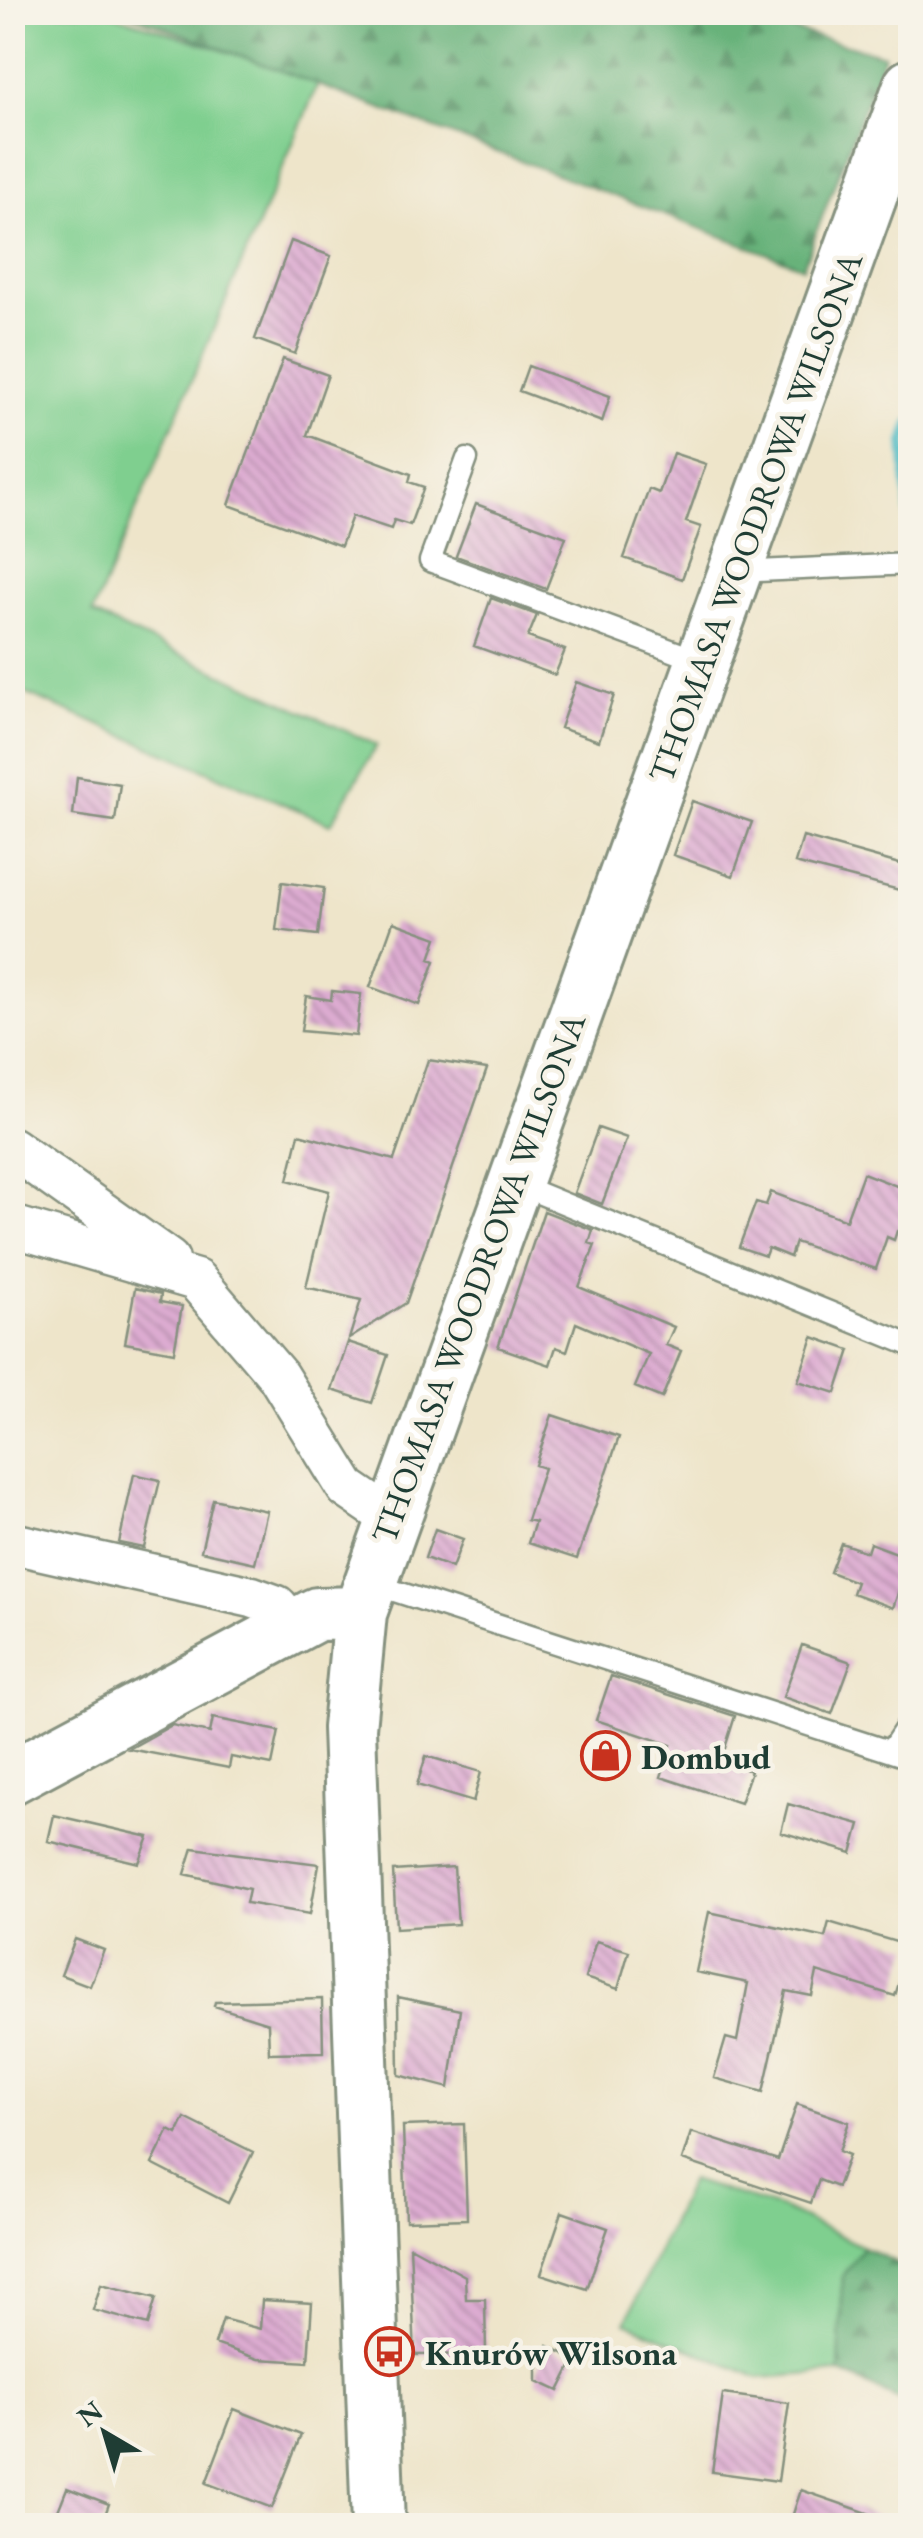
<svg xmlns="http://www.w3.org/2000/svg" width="923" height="2538" font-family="'EB Garamond',serif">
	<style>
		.green { fill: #7fcf8f; stroke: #4f8662; stroke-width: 2.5 }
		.forest { fill: url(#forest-firs); stroke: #437857; stroke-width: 2.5 }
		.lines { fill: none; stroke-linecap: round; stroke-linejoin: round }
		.stream { stroke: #4dbbc4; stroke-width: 10 }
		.building { fill: url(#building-back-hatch) }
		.service-casing { stroke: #86917f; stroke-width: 25 }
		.minor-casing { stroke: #86917f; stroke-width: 45 }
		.tertiary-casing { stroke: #86917f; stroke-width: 58 }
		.service { stroke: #fff; stroke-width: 20 }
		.minor { stroke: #fff; stroke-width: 40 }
		.tertiary { stroke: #fff; stroke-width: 52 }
		.labels { text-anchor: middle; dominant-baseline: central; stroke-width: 9; stroke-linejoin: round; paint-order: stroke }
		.street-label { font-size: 35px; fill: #1f3d34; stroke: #f7f3e8 }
		.poi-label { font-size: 35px; font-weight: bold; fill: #1f3d34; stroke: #f7f3e8; text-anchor: start }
	</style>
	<defs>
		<pattern id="forest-firs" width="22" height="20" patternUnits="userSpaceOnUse" patternTransform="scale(2.5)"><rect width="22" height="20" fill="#67b27a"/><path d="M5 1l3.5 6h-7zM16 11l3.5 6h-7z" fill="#549265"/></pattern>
		<pattern id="building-back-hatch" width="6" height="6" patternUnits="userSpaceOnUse" patternTransform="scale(2.5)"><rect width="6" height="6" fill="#ddacd1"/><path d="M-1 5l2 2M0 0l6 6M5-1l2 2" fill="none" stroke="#b38daa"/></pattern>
	</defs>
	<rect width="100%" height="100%" fill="#f7f3e8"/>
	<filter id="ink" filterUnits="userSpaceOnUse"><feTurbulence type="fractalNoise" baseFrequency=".01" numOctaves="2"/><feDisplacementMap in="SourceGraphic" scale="20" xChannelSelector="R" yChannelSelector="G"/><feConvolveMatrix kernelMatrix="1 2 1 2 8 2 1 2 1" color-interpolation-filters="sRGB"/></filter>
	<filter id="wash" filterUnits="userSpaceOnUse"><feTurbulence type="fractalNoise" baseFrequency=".0048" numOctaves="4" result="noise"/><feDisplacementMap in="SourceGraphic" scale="40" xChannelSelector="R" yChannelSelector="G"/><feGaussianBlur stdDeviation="2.25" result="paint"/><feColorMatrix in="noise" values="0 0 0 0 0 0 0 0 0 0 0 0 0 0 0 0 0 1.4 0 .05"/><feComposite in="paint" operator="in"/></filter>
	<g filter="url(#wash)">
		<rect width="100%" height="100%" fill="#eee5ca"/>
		<path class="green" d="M13,12L109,13L319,82L92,614L377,745L331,824L13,688Z
			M690,2180L785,2210L863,2247L843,2275L839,2372L759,2378L626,2322Z"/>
		<path class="forest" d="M127,13H730L884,55L803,267Z
			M863,2247L910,2269V2405L839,2372L843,2275Z"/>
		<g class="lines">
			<path class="stream" d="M910,423L904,443L910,529"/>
		</g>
		<g id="blocks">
			<path class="building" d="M291,241L331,256L295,354L255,339Z
				M283,359L328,375L307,435L411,474L409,482L424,487L410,525L394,520L391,529L352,516L341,546L229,505Z
				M528,366L610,396L602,422L519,391Z
				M673,453L706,464L686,522L701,527L682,579L624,558L649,489L659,493Z
				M476,504L566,537L546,589L456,556Z
				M491,598L537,615L528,637L565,650L555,675L474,646Z
				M576,682L614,695L599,741L560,728Z
				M77,777L120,784L115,821L73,815Z
				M692,801L752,822L733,876L673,855Z
				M803,837L910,867L907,892L795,863Z
				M282,882L324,888L318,935L276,930Z
				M393,922L437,938L430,959L435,961L419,1005L370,987Z
				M332,991L361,994L356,1036L301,1031L306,996L331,1000Z
				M428,1060L487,1069L406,1303L349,1339L361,1300L306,1287L329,1191L288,1180L299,1134L394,1160Z
				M598,1128L627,1138L602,1204L574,1193Z
				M863,1173L910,1191V1236L897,1231L894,1240L887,1237L876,1269L795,1242L790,1257L768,1248L765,1256L739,1247L756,1202L766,1205L771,1192L846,1220Z
				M544,1211L593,1230L589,1243L595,1245L579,1287L674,1327L666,1345L681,1351L662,1398L635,1387L649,1354L576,1323L567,1351L556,1347L550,1365L498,1347Z
				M135,1288L161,1294L160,1302L182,1306L174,1352L125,1343Z
				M813,1337L850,1350L836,1393L798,1381Z
				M348,1342L388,1355L372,1403L332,1390Z
				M552,1415L619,1437L577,1559L528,1543L535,1522L527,1520L544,1468L535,1465Z
				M134,1474L160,1480L144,1548L119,1543Z
				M213,1499L267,1511L255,1563L201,1551Z
				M435,1529L463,1539L452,1568L425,1558Z
				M841,1543L867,1552L870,1543L910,1558L893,1608L852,1593L856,1582L830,1572Z
				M802,1645L851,1662L832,1714L783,1697Z
				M611,1676L735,1716L721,1761L751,1771L740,1803L661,1777L671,1745L596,1720Z
				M213,1718L279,1731L272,1765L231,1757L229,1768L129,1749L172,1725L210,1733Z
				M426,1756L481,1772L473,1802L417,1785Z
				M788,1804L860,1824L852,1853L781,1832Z
				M54,1815L149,1837L139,1863L48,1841Z
				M193,1848L319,1864L310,1914L246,1903L249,1889L185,1874Z
				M454,1867L458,1924L396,1928L393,1871Z
				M709,1912L825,1937L829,1922L910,1946L895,1996L817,1972L812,1996L786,1991L763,2092L714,2078L726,2038L737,2041L748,1983L696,1972Z
				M75,1939L104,1950L90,1986L61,1975Z
				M596,1941L629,1951L618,1989L585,1978Z
				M398,1997L460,2010L449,2088L399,2075Z
				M322,1999L323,2052L269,2053L268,2023L214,2006L215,2002Z
				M797,2104L849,2122L839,2151L849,2155L837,2187L819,2180L811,2203L682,2160L691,2132L778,2160Z
				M185,2118L253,2152L228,2203L152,2164L169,2130L177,2134Z
				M464,2124L467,2219L406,2221L403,2126Z
				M562,2212L608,2228L587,2289L541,2274Z
				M410,2246L465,2276L466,2299H485L486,2354L415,2355Z
				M101,2284L156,2298L148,2325L93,2310Z
				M262,2300L312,2303L308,2362L258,2359L215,2344L223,2319L260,2329Z
				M548,2346L575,2359L559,2391L537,2381V2369Z
				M723,2394L789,2403L778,2481L712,2472Z
				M234,2409L301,2435L272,2508L206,2483Z
				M67,2488L109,2504L101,2526H52Z
				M801,2490L891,2521L890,2526H789Z"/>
		</g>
	</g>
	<g filter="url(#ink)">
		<use href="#blocks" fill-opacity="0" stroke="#86917f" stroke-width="2.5"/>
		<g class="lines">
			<defs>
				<path id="service" d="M467,459L430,561L700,661
					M738,565L758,571L910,564
					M514,1183L910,1345
					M370,1583L910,1758
					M891,1750L910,1721"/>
				<path id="minor" d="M12,1148L169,1260
					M12,1226L196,1280L278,1376L347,1488L391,1518
					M12,1543L252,1597L277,1606L294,1626"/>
				<path id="tertiary" d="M12,1777L317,1614L360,1613
					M378,2526L349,1728L360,1613L910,86"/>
			</defs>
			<use href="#service" class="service-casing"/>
			<use href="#minor" class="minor-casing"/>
			<use href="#tertiary" class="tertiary-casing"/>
			<use href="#service" class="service"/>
			<use href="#minor" class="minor"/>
			<use href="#tertiary" class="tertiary"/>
		</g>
	</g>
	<defs>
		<symbol id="shop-ring" viewBox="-11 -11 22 22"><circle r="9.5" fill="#f7f3e8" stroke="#c8321e" stroke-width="1.5"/><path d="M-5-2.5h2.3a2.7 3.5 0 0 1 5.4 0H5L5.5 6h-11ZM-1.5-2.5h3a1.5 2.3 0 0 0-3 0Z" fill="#c8321e"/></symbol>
		<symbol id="bus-ring" viewBox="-11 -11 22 22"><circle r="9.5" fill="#f7f3e8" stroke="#c8321e" stroke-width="1.5"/><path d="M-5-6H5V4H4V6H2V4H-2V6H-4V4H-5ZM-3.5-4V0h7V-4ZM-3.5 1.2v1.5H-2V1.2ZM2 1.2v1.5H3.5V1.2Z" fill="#c8321e"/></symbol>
	</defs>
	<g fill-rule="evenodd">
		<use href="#shop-ring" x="578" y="1728" width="55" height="55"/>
		<use href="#bus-ring" x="362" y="2324" width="55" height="55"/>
	</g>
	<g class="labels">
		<g class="street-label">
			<text transform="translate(755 517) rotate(-70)">THOMASA WOODROWA WILSONA</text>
			<text transform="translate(478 1278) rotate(-70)">THOMASA WOODROWA WILSONA</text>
		</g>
		<g class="poi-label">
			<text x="641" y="1756">Dombud</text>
			<text x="425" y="2352">Knurów Wilsona</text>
		</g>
	</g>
	<rect width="923" height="2538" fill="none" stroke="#f7f3e8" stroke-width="50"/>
	<g transform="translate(105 2433) rotate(322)" stroke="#f7f3e8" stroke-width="8" paint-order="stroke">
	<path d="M0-8L18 38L0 25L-18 38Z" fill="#1f3d34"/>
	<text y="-15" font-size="28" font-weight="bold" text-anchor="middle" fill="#1f3d34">N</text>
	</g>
</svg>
